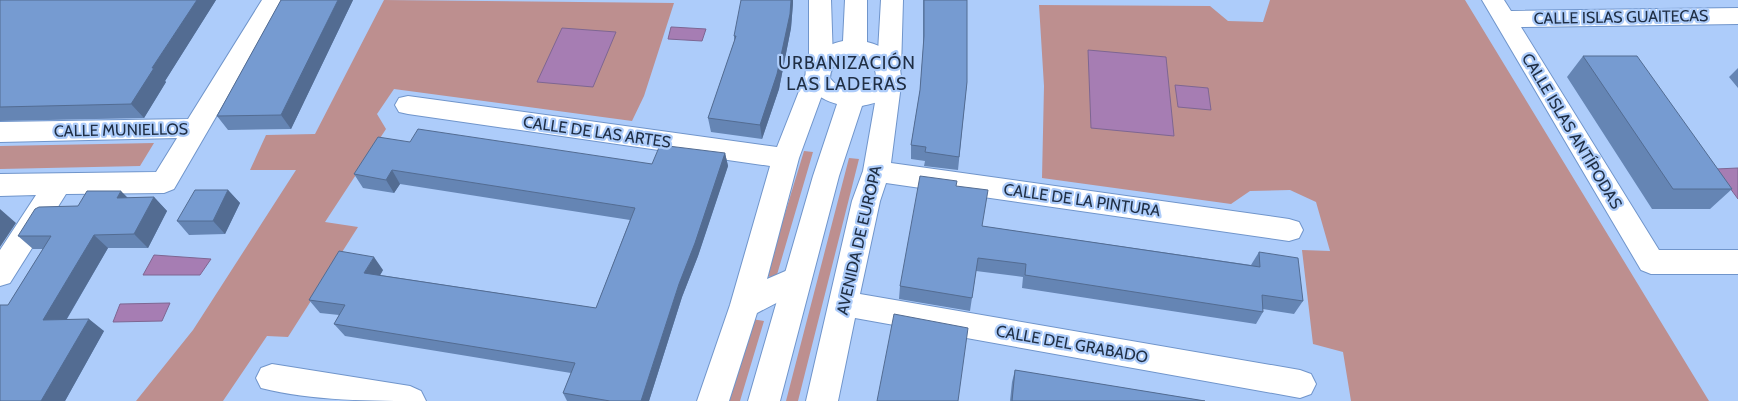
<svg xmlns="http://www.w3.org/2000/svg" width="1738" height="401" font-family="Cabin,sans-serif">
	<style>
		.green { fill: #bd8f8f }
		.water { fill: #a67db3; stroke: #7e6692 }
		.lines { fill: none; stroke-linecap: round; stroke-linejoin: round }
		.minor-casing { stroke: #7095cb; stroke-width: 2 }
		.tertiary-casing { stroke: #7095cb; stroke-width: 2 }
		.minor { fill: #fff; fill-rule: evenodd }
		.tertiary { fill: #fff; fill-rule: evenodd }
		.wall { fill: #6585b4 }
		.shaded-wall { fill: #536c92 }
		.building { fill: #769bd1; stroke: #536c92 }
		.labels { text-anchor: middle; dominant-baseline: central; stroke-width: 4.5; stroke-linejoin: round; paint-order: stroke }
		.street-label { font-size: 16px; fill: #202f45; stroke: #adccfa }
		.neighbourhood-label { font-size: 18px; letter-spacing: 1px; fill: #202f45; stroke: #adccfa }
	</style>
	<rect width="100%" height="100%" fill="#adccfa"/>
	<path class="green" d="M384,0L674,3L644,96L632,121L394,89L377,114L386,129L325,222L358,227L288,337L267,336L223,401H136L193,330L296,170H250L266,135L315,134Z
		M1270,0H1465L1709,401H1351L1343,352L1313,344L1302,250L1330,251L1316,202L1290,190L1250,191L1231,204L1042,178L1044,86L1039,5L1210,6L1228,21L1263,22Z
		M154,143L140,166L0,169V146Z
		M804,151L813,152L776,278L766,276Z
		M849,158L859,159L798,401H786Z
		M752,319L764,321L740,401H728Z"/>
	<path class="water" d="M671,27H672L706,29L702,41L668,39Z
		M562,28L616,32L593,87L537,82Z
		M1088,50L1166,57L1174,136L1091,128Z
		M1175,85L1208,88L1211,110L1178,107Z
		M1738,168V199L1716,169Z
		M154,255L211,259L200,275H143Z
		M170,303L162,321L113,322L120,304Z"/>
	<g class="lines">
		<defs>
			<path id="minor" d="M262,0H284L174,189L164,193L66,194L10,283L0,286V250L36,195L0,196V174L156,172L177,138L0,142V122L188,119Z
				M809,0H831L833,61L830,67L823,69L826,70L829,76L799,158L767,279L797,266L807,269L812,278L807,287L757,313L729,401H697L730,305L770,166L408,114L399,112L395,105L399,98L408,96L777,147L805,76L808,70L815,68L809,61Z
				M881,0H903L901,69L899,72L902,77L891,163L1289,219L1299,222L1303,230L1299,238L1289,241L886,183L880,201L860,294L1300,370L1311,374L1316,384L1311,394L1300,398L855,318L838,401H806L852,201L863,171L880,74L877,69Z
				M1482,0H1504L1511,11L1738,8V24L1521,27L1659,250H1738V274H1651L1641,270Z
				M272,364L410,386L421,391L426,401C372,401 312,401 261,388L256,378L261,368Z"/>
			<path id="tertiary" d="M845,0H867V42C897,49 916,77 884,99C878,103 869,104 862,106L839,176L780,401H748L813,176L837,104C789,90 800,50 843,41ZM855,55C869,59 876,63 876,78C866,92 840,93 830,78C831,63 841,58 855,55Z"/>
		</defs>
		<use href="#minor" class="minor-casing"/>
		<use href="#tertiary" class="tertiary-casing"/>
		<use href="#minor" class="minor"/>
		<use href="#tertiary" class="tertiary"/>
	</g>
	<path class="wall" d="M0,0H216L165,81L166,82L144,118L0,121Z
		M281,0H353L291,129L228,130L217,116Z
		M923,0H967V82L958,170L924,166L925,161L911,159V145L920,90L923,49Z
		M793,3L791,28L779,89L762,139L711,132L708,118L734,42V36Z
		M1583,56L1732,189L1710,209H1652L1567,77Z
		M1738,68V88L1729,77Z
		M410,142L652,164L725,153L728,166L698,256L682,297L649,401H567L563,393L571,373L345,336L334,324L339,315L320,313L309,300L383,270L380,275L596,308L630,220L400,184L394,193L363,188L354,174Z
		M956,186L982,226L1251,265L1259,252L1303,301L1294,314L1263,309V312L1256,324L1022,288L1023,277L976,271L970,311L899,299L900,286Z
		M228,190L240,203L225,234L189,235L177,221Z
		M154,197L167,211L148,248H108L67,319L104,331L65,401H0L8,305L43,249H33L18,236L78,206L128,198Z
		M1015,370L1205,401H1010L1012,382Z"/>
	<path class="shaded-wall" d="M197,0H216L165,81L166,82L144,118L131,104L152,68Z
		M338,0H353L291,129L281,115Z
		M791,0H793V3L791,28L779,89L762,139L760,125Z
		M725,153L728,166L698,256L682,297L649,401H641L679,284Z
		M392,170L400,184L394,193L386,180Z
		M228,190L240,203L225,234L213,221Z
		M121,191L134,204L117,198Z
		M154,197L167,211L148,248L134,234Z
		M0,209L16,223L0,247Z
		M94,235L108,248L59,332L43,320Z
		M374,257L383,270L374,286L364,273Z
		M89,319L104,331L65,401H41Z"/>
	<path class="building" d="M0,0H197L152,68H154L131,104L0,107Z
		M281,0H338L281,115L217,116Z
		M741,0H791L790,14L777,74L760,125L708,118L736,36H734Z
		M924,0H967V82L959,157L925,152L926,147L911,145L920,90L924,36Z
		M1583,56H1637L1732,189H1673Z
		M418,129L652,164L660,145L725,153L695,243L679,284L641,401H610L563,393L575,363L334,324L345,305L309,300L339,251L374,257L364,273L596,308L635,208L392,170L386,180L354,174L378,137L410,142Z
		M920,176L957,181L956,186L988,190L982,226L1260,267L1259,252L1298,258L1303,301L1262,295L1263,312L1025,275L1026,264L978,258L972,298L900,286Z
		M195,190H228L213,221H177Z
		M87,191H121L117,198L154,197L134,234L94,235L43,320L89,319L41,401H0V305H8L51,236H18L35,209L39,207L78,206Z
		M894,314L968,328L958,401H877Z
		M1015,370L1205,401H1012Z"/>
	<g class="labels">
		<g class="street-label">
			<text transform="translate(1621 17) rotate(-1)">CALLE ISLAS GUAITECAS</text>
			<text transform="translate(121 130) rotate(-1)">CALLE MUNIELLOS</text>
			<text transform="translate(1572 131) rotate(59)">CALLE ISLAS ANTÍPODAS</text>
			<text transform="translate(597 132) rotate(8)">CALLE DE LAS ARTES</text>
			<text transform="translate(1082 200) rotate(8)">CALLE DE LA PINTURA</text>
			<text transform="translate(859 240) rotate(-77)">AVENIDA DE EUROPA</text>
			<text transform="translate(1072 344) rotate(10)">CALLE DEL GRABADO</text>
		</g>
		<g class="neighbourhood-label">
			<text x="847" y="63">URBANIZACIÓN<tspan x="847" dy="21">LAS LADERAS</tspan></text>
		</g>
	</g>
</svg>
